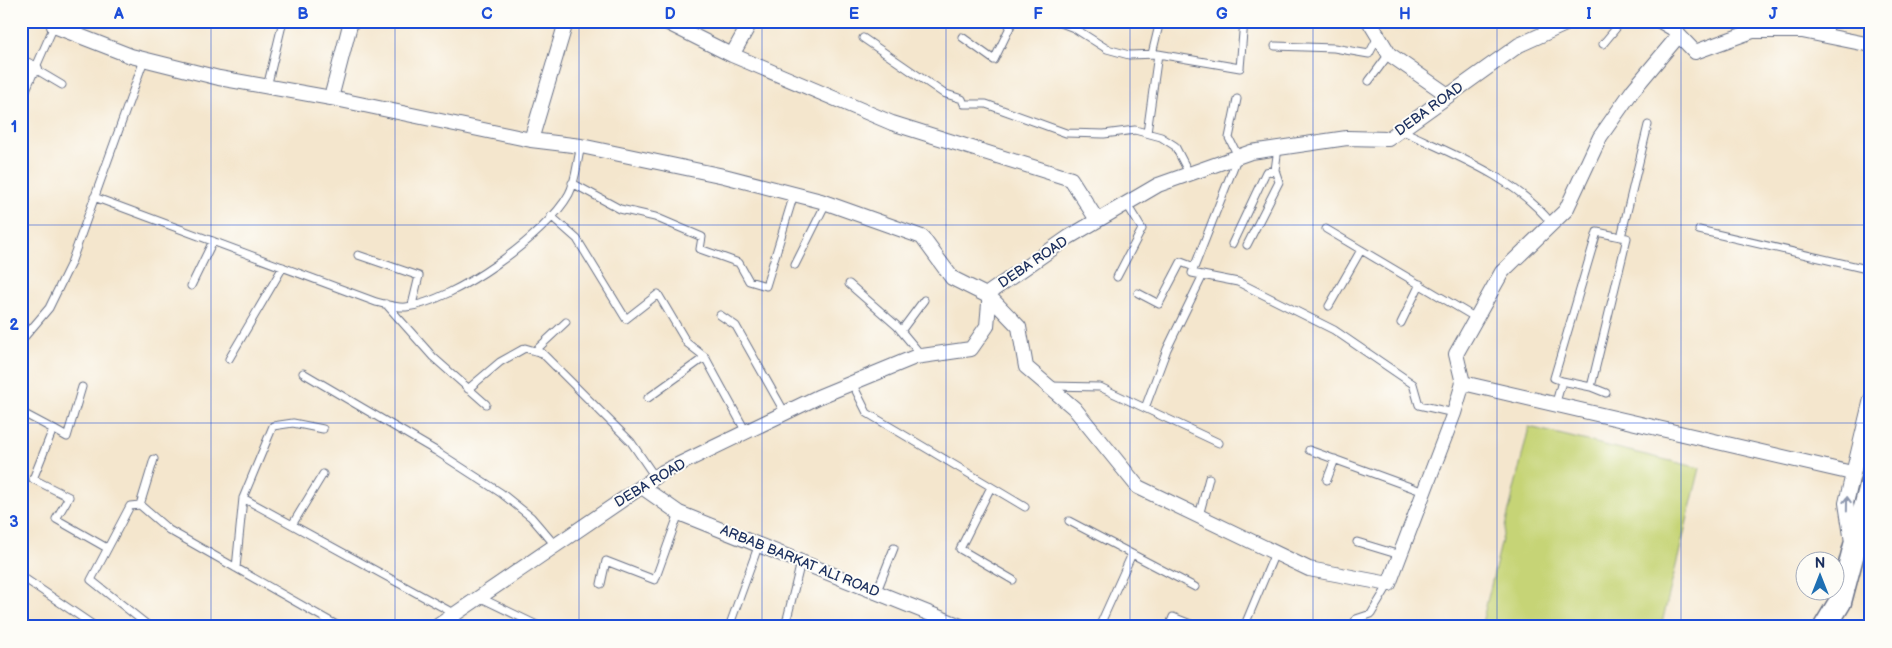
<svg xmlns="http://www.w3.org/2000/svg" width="1892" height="648" font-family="'Balsamiq Sans',sans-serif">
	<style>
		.garden { fill: #c6d476; stroke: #70826a }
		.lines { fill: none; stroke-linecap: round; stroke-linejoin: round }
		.service-casing { stroke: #676f85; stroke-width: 9 }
		.minor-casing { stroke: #676f85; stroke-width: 16 }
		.primary-casing { stroke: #676f85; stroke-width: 25 }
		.service { stroke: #fff; stroke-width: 7 }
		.minor { stroke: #fff; stroke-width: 14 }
		.primary { stroke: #fff; stroke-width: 22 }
		.oneway { stroke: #8d97ae }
		.grid { fill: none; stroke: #1d4ed8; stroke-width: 1; stroke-opacity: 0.55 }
		.labels { text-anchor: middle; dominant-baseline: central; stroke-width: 4; stroke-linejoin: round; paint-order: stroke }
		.street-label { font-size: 14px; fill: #1b2f5e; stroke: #fdfcf7 }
		.neatline { fill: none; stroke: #1d4ed8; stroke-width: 2 }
		.grid-label { font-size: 16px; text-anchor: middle; font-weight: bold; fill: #1d4ed8 }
	</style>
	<rect width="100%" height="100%" fill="#fdfcf7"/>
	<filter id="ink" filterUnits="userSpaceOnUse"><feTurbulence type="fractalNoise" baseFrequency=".02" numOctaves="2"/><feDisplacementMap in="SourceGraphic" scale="10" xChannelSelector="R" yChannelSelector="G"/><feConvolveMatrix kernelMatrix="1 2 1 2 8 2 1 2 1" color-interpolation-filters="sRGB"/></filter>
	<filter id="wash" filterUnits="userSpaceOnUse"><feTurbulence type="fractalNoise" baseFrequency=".0096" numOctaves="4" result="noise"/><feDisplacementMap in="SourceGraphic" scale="20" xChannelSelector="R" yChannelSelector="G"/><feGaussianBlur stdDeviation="1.12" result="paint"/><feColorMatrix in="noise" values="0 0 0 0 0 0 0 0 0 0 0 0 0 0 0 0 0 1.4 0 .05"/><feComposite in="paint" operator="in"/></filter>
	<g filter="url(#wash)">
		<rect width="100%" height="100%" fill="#f4e6cd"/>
		<path class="garden" d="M1529,427L1700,468L1661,627H1481Z"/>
	</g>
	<g filter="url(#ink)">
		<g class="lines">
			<defs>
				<path id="service" d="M1056,21L1074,28L1107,49L1129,55L1158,54L1240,68L1244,21
					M1745,21V33
					M1828,36L1831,21
					M962,37L994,60L1013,21
					M863,38L943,93L962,99L964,104H986L1066,133L1104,134L1135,130L1161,137L1175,146L1189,173
					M1603,44L1622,21
					M1275,46L1334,48L1369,54L1378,37
					M1152,54L1160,21
					M35,69L62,85
					M1369,81L1389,54
					M267,87L283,21
					M1237,99L1229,138L1238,156L1192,273L1238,282L1334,330L1413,384L1419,405L1454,413
					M21,101L54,26
					M1401,130C1454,155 1515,177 1552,224
					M1147,133L1158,54
					M572,183L620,209L655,217L702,237L700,249L739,263L749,281L766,286L794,194
					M94,197L376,302C385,304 397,308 406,307C453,302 547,235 569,194C576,181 577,161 581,146
					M551,216L577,239L626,319L658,294L687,343L705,357L746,432
					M1326,229L1476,318
					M1699,230L1871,270
					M1232,244L1266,172L1275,170L1278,148
					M1247,245L1279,182L1275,170
					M358,255L419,276L412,305
					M795,265L826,203
					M1117,277L1142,229L1126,203
					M849,284L897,326L922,356
					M191,286L213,241
					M1138,293L1159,304L1181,262L1194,267
					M386,304L433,357L486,404
					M1329,306L1361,250
					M720,315L736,326L785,413
					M1401,323L1420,284
					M901,331L924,300
					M21,341L49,308L71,263L144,60
					M535,351L566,322
					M229,359L283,267
					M303,373L436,451L501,493L531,517L555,545
					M1562,381L1591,387L1627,238L1621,237
					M852,383L867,413L1025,507
					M1050,386L1100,387L1219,443
					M82,387L67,437L53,429L33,479L69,497L56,519L107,548
					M1591,387L1606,393
					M468,389L500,362L525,348L542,353L631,442L655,477
					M648,398L705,357
					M1555,406L1562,381L1554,378L1597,232L1621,237L1648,125
					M1145,408L1167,349L1203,275
					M21,412L53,429
					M1309,450L1424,492
					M1327,480L1335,459
					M991,487L960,549L1013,580
					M243,498L455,614
					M140,505L169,530L340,627
					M140,505L130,506L91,580L150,627
					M140,505L154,459
					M1199,516L1209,478
					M1069,521L1195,587
					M292,525L323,474
					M1357,542L1400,555
					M236,568L243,498L273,426L293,423L323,429
					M21,576L96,627
					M601,584L606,561L655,580L679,513
					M877,591L894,548
					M479,597L541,627
					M729,627L759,544
					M785,627L801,562
					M1099,627L1132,554
					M1169,627L1173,617L1198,627
					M1244,627L1275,553
					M1352,627L1356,619L1371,614L1389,584"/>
				<path id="minor" d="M664,21L732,55L892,123L1071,179L1097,220
					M1369,21L1389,54L1448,95
					M1660,21L1672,28L1695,52L1753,31H1802L1871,45
					M54,26L131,56L219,78L331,98L531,140L581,146L724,176L821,201L922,237L952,278L990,297L1019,327L1026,367L1074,408L1138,487L1309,569L1389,584L1454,413L1463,383L1456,354L1502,272L1566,210L1600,137L1633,90L1679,35
					M732,55L751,21
					M21,63L35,69
					M331,98L351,21
					M531,140L564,29
					M1463,383L1852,473
					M642,487L679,513L963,627
					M1852,542L1846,503L1871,399
					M436,627L663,472L818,397L915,357L971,349L987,326L990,292L1069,237L1158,185L1251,152L1347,138L1388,139L1519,45L1572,21"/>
				<path id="primary" d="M1825,627L1840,602L1871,485"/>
			</defs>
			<use href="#service" class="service-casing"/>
			<use href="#minor" class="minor-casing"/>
			<use href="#primary" class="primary-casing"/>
			<use href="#service" class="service"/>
			<use href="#minor" class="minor"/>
			<use href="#primary" class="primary"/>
		</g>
		<defs><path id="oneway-shaft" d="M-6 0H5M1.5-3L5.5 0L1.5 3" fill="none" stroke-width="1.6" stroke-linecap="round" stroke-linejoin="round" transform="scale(1.25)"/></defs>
		<use class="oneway" href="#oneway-shaft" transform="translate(1847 504) rotate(-89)"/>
	</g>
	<path class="grid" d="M211,21V627M395,21V627M579,21V627M762,21V627M946,21V627M1130,21V627M1313,21V627M1497,21V627M1681,21V627M21,225H1871M21,423H1871"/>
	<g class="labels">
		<g class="street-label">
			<text transform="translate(1429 109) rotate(-36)">DEBA ROAD</text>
			<text transform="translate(1033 262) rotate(-34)">DEBA ROAD</text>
			<text transform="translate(650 483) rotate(-31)">DEBA ROAD</text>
			<text transform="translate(800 561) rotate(22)">ARBAB BARKAT ALI ROAD</text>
		</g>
	</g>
	<rect width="1892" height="648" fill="none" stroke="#fdfcf7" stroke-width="55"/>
	<g transform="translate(1820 576)"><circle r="24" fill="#fdfcf7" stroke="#a3aaba"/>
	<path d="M0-4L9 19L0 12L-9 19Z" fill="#1f6fb2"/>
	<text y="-8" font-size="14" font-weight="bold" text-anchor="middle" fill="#1b2f5e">N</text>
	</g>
	<rect x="28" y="28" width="1836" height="592" class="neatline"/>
	<g class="grid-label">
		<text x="119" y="19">A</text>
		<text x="303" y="19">B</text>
		<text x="487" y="19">C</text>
		<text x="670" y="19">D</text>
		<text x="854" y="19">E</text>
		<text x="1038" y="19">F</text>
		<text x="1222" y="19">G</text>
		<text x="1405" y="19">H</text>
		<text x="1589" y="19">I</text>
		<text x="1773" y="19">J</text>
		<text x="14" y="132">1</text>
		<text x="14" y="330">2</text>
		<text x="14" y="527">3</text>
	</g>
</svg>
